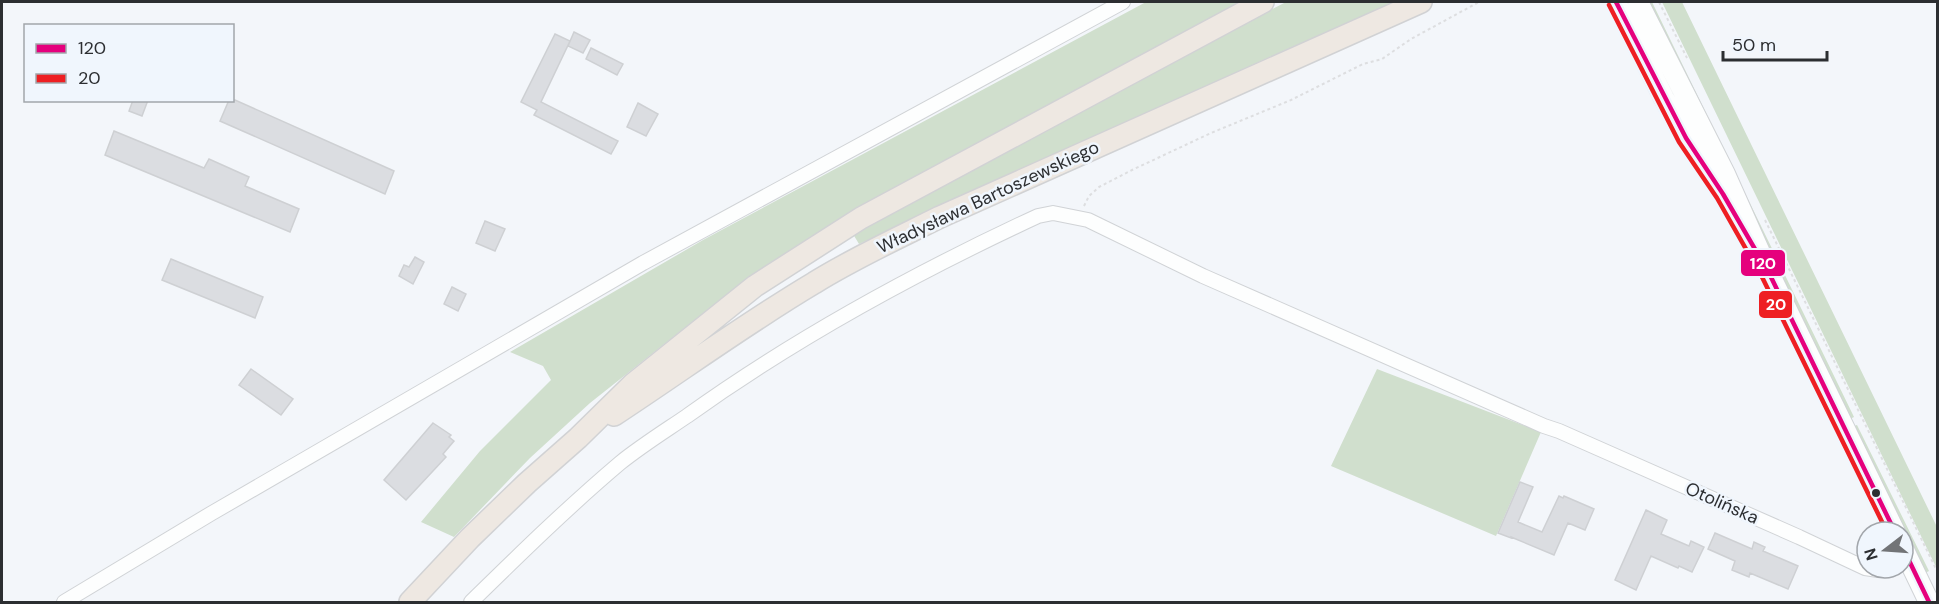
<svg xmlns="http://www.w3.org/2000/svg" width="1939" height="604" font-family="'DM Sans',sans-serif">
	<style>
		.green { fill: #d0dfcd }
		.building { fill: #dbdde1; stroke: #ced0d3; stroke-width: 1.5 }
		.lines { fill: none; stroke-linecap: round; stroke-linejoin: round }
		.minor-casing { stroke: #d0d3d6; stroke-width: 16 }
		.secondary-casing { stroke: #d0d3d6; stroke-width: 22 }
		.primary-casing { stroke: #d1d2d4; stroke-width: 24 }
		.path { stroke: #dddee0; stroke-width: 2; stroke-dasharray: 3 3; stroke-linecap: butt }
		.minor { stroke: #fdfefe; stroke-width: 14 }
		.secondary { stroke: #fdfefe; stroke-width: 20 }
		.primary { stroke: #eee8e2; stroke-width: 21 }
		.bus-1-casing { stroke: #f0f6fd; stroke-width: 9 }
		.bus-2-casing { stroke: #f0f6fd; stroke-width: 9 }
		.bus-1 { stroke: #e5007d; stroke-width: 4.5 }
		.bus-2 { stroke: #ee1f23; stroke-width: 4.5 }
		.bus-dot { fill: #2c2e31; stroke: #f0f6fd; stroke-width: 2 }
		.labels { text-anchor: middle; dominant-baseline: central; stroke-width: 5; stroke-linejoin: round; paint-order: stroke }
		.street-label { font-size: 18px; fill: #2c2e31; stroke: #f0f6fd }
		.line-badge { stroke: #f0f6fd; stroke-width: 2 }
		.badge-label { font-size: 16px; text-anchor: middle; font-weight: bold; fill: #fff }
	</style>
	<rect width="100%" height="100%" fill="#f3f6fa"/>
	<path class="green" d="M1146,2H1240L882,194L749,277L590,403L530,458L454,537L421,522L480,451L551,380L543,366L510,352L703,240Z
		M1286,2H1396L1292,47L859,244L853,234L874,221L1016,142Z
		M1647,2H1652L1854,417L1850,419Z
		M1662,2H1682L1937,527V569Z
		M1377,369L1541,432L1496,536L1331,466Z
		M1857,425L1929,571L1925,573L1854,426Z"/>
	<path class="building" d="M574,32L590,40L583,53L568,46Z
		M555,34L570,41L541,102L618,141L611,154L534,115L537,110L521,102Z
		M591,48L623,64L617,75L586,59Z
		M133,100H148L142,116L129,111Z
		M229,100H235L394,171L385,194L220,121Z
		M638,103L658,114L646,136L627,127Z
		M114,131L204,168L209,159L249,177L245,186L299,209L290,232L105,155Z
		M485,221L505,229L495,251L476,243Z
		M415,257L424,262L413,284L399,276L404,265L409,267Z
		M171,259L263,297L255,318L162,280Z
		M452,287L466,294L458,311L444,304Z
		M251,369L293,399L281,415L239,385Z
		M433,423L451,435L449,437L454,441L443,454L446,457L406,500L384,480Z
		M1520,482L1533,487L1518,522L1542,532L1559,496L1563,498L1564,496L1594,509L1585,530L1568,523L1554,555L1511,537V538L1498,533Z
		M1646,510L1667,520L1661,534L1689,546L1691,541L1704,547L1692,572L1679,566L1678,568L1651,556L1636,590L1615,580Z
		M1715,533L1752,549L1754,542L1765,547L1763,551L1798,566L1788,589L1750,573L1749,577L1732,570L1735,561L1708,549Z"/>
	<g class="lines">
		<defs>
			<path id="minor" d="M64,602L212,513L643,263L1123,2
				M471,602C519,555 568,507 620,463C641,446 665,431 687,416C797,337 915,273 1038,216L1053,213L1088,220L1203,276L1544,426L1559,431L1799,537L1865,568L1878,570L1886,568"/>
			<path id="secondary" d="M1616,2L1664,98L1686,138L1722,192
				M1638,2L1725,174L1770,275L1895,532
				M1903,548L1929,602"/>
			<path id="primary" d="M614,415C681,371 745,324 814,283C854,258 898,238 940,217L1421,2
				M410,602L470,538L527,483L578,438L633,384L755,286L861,218L1263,2"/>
		</defs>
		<use href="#minor" class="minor-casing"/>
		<use href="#secondary" class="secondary-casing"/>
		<use href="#primary" class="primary-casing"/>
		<path class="path" d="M1659,2L1687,58
			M1084,206L1089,196L1099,187L1132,170L1211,133L1291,100L1363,64L1382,59L1411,39L1479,2
			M1765,220L1938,573"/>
		<use href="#minor" class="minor"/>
		<use href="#secondary" class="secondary"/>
		<use href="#primary" class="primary"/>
		<defs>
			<path id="bus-1" d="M1616,2L1686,138L1723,194L1770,275L1895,532
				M1903,548L1929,602"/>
			<path id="bus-2" d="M1609,5L1679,142L1717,198L1763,279L1887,532"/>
		</defs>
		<use href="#bus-1" class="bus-1-casing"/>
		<use href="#bus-2" class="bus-2-casing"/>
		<use href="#bus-1" class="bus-1"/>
		<use href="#bus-2" class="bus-2"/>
	</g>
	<circle class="bus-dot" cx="1876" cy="493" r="5"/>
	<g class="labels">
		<g class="street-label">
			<text transform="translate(988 197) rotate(-25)">Władysława Bartoszewskiego</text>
			<text transform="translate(1722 503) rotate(24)">Otolińska</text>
		</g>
	</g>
	<g class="line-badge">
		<rect x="1740" y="249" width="46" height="28" rx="6" fill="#e5007d"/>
		<rect x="1758" y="290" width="35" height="29" rx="6" fill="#ee1f23"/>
	</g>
	<g class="badge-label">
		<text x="1763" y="269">120</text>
		<text x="1776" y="310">20</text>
	</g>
	<rect width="1939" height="604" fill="none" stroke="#2c2e31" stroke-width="6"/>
	<rect x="24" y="24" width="210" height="78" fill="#f0f6fd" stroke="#a2a6ab" stroke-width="1.5"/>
	<rect x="36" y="44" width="30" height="9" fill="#e5007d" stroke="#a2a6ab" stroke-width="1.5"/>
	<text x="78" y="54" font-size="18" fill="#2c2e31">120</text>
	<rect x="36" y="74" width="30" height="9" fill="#ee1f23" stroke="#a2a6ab" stroke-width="1.5"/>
	<text x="78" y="84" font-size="18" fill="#2c2e31">20</text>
	<g transform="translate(1885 550) rotate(253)"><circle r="28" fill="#f0f6fd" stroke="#a2a6ab" stroke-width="1.5"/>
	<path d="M0-4.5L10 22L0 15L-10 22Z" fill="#727477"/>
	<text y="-9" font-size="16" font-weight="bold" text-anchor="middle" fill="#2c2e31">N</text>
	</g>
	<path d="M1723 51v9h104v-9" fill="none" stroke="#2c2e31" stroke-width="3"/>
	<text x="1732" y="51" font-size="18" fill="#2c2e31" stroke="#f0f6fd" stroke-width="4.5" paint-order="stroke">50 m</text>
</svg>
